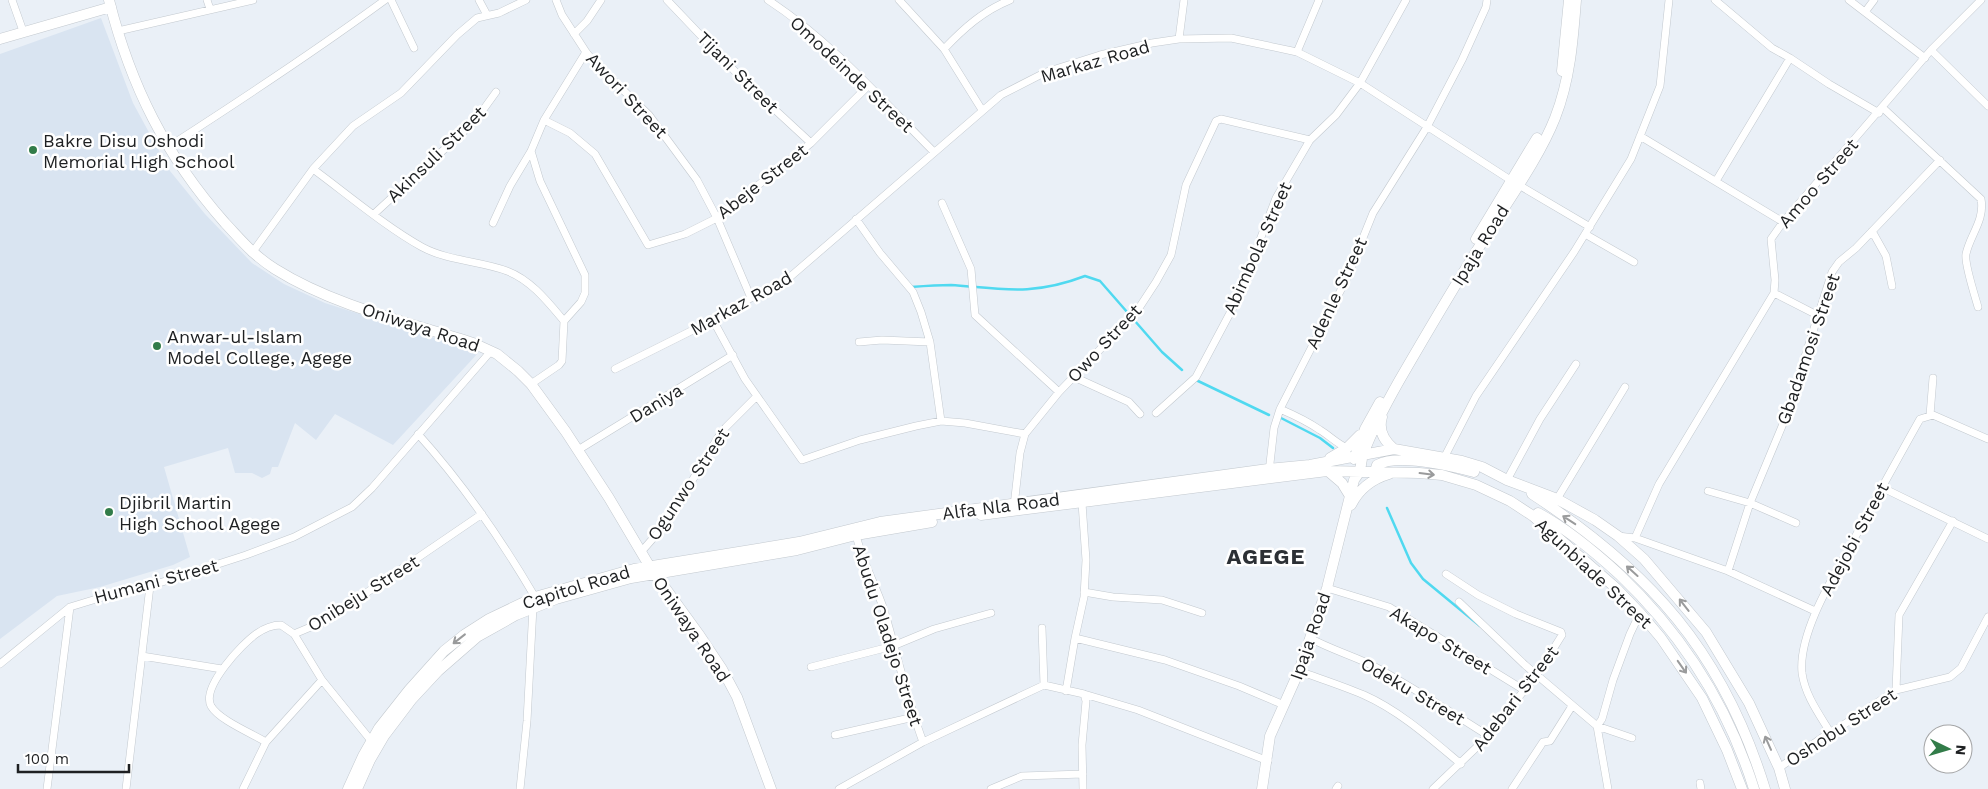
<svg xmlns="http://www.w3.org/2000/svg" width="1988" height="789" font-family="'Work Sans',sans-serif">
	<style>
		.built { fill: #d9e4f1 }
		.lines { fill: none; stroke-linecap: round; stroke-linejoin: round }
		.stream { stroke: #50d9f0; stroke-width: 2.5 }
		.street-casing { stroke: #c3c9cf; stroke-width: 8 }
		.secondary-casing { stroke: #c3c9cf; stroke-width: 11 }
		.street { stroke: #fff; stroke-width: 7 }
		.secondary { stroke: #fff; stroke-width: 10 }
		.oneway { stroke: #9a9b9c }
		.poi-dot { fill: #327c49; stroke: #fff; stroke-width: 2 }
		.labels { text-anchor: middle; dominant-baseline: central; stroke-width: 5; stroke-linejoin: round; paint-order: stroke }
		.street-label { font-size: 18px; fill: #1e2022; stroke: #fff }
		.poi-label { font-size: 18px; fill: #1e2022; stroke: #fff; text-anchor: start }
		.district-label { font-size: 22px; font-weight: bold; letter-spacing: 1px; fill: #2c3035; stroke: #fff }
	</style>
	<rect width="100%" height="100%" fill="#eaf0f7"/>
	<path class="built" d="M101,18L133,103L170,171L205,214L252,263L284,284L325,303L479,352L393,445L335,414L316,440L295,423L278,467H272L270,474L262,478L252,473H235L228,448L164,467L190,557L173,565L100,587L57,596L0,639V54Z"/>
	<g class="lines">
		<path class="stream" d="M911,287C924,286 938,285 951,285C1003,289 1033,296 1085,276L1100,281L1162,352L1182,370
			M1196,380L1269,415
			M1281,418L1320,438L1333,448
			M1387,508L1411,563L1423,579L1480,626"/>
		<defs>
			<path id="street" d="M12,0L23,31
				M207,0L210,9
				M391,0L414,48
				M479,0L487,15
				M556,0L562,15L586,52L596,64L649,115L697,180L717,218L751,298
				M667,0L746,83L811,143
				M768,0C831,41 881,99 934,152
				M899,0L944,49L982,110
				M1715,0L1772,48L1790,58L1829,84L1879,113
				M1849,0L1925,58
				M1865,12L1874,0
				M118,31L253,0
				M574,34L587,21L601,0
				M1179,39L1184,0
				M944,49C964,28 983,11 1010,0
				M1931,50L1988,106
				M1297,52L1319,0
				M1883,108L1981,199C1985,220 1970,235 1966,254C1964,263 1975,296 1978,307
				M544,120L570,133L595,154L648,245L685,234L717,218L811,143L868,86
				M1640,136L1783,222
				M168,147C241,100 314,52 385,0
				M531,151L540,181L585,275V293L581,302L564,321L562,361L559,365L531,384
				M313,169C347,194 386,227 422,247C448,261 480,261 507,271C531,280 548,302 564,321
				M1716,181L1790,58
				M942,203L971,269L975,315L1059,392
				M374,214L475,121L496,92
				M856,219L880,253L913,292L921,312L930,342L941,421
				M493,223L510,186L531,151L544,120L586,52
				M1872,231L1886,256L1892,286
				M1585,234L1634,262
				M252,253L313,169L353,126L401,93L457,35L477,18L499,13L526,0
				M1774,293L1817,315
				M713,320L745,379L802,460L860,440L916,426L941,421L965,423L1025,434
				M859,342L882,340L930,342
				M615,369L713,320L751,298L783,283L1001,95L1046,72L1100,55L1152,43L1179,39L1231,38L1297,52L1360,83L1512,181L1590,227
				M1074,377L1129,402L1140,414
				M1280,409C1294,415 1307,421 1320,430C1330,436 1336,443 1347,448
				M1156,413L1196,377L1237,300L1276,198L1310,140L1336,115L1360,83L1406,0
				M1930,415L1933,378
				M418,434C463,484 501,539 535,597
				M578,450L733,355
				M1444,458L1476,396L1574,252L1631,159L1660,86L1669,0
				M1269,472L1274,428L1280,409L1346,280L1373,213L1427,127L1462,60L1486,7L1487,0
				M1507,480L1540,419L1576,364
				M1881,487L1988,539
				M1708,491L1750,503L1796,523
				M1557,499L1625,387
				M1014,506L1020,453L1025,434L1059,392L1137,311L1156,282L1171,255L1186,185L1216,121L1221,119L1310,140
				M855,531C861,559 875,583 884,610C897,654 907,699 923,742
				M1618,536L1635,538L1659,484L1774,293L1775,280L1771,239L1783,222L1931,50L1981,0
				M1635,538L1728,571L1815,611
				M641,552L663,527L674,511L717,439L726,427L757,396
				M1728,571L1750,503L1785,419L1832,272L1839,262L1856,248L1940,160
				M1327,588L1389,607L1524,690
				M1084,592L1113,597L1162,600L1202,613
				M1459,602L1525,665L1597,726L1632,738
				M1042,628L1044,685
				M294,634L325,621L482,514
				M1075,638L1165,660L1239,686L1284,705
				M1310,638C1333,651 1359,657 1381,670C1417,690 1452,713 1487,735
				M142,656L222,669
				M0,664L70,607L129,589L150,586L246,555L294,537L352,507L372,488L491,351
				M811,667L893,646L934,629L991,613
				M1299,671C1321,679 1343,686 1364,695C1400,711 1431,739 1461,764
				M1896,690L1899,615L1953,521
				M1066,691L1075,638L1084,597L1086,560L1082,503
				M1830,732C1819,714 1805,695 1802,673C1798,634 1833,577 1852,543C1874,501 1897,460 1920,419L1933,415L1988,439
				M835,735L914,717
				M266,742C251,733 219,720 211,706C201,687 242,644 256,634C263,629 272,625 281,625L294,634L322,680L373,743
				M1779,768L1830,732L1837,729L1896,690L1950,677L1961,668L1988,617
				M1700,783L1701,789
				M47,789L70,607
				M126,789L150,586
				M243,789L266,742L322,680
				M520,789L527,721L533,607
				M839,789L923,742L1044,685L1084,694L1138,710L1268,761
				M991,789L1022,776L1083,774
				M1083,789L1082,745L1086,701L1084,694
				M1336,789L1338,786
				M1433,789L1480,744L1537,675L1562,635L1561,632L1516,614L1478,595L1446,574
				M1512,789L1543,742L1550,741L1572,706
				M1608,789L1597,726L1602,719L1613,680L1630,634L1640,613"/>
			<path id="secondary" d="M109,0C131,87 166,156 225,223C242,241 253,255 275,269C334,306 407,322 473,343L497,354L518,371L531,384L566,432L609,498L650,567L700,636L722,669L737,697L771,789
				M0,39L111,7
				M1562,71L1569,0
				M1476,239L1537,138
				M1382,417C1378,430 1383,440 1394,449
				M1330,458L1347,448L1360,435
				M1354,459L1365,429L1380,402
				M1328,471L1342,483L1350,496
				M1375,471L1377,465C1399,453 1451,466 1474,472
				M1532,494C1650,571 1723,652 1765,789
				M1351,505C1359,489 1372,479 1389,474
				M1538,513C1569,530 1595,552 1620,575C1683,635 1728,706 1754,789
				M981,515L1327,471L1419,473L1442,475L1476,485L1510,501L1533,516L1616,588L1640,613L1661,638L1702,698L1727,750L1742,789
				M348,789L363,756L379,728L409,690L444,651L464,635L489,619L535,597L634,569L799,542L880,522L1268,469L1310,465L1394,449L1462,461L1482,467L1507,480L1557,499L1595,520L1618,536L1644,559L1706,632L1749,703L1779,768L1785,789
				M357,789L370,760L384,736L412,699L438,671L477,637L516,615L556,599L631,578L797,550L856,535L932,522
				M1262,789L1270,736L1299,671L1327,588L1354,480C1364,467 1359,465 1364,452C1373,428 1386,404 1399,381C1428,331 1457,281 1488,233C1510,198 1540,156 1555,118C1570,80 1573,40 1576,0"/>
		</defs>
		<use href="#street" class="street-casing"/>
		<use href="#secondary" class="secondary-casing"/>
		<use href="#street" class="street"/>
		<use href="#secondary" class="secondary"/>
	</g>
	<defs><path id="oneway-shaft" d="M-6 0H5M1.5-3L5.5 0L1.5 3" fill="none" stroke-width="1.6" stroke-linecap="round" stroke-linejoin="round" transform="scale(1.25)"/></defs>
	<g class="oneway">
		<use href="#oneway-shaft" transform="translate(1427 474) rotate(7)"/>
		<use href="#oneway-shaft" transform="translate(1569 520) rotate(-147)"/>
		<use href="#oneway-shaft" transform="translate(1632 571) rotate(-138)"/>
		<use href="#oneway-shaft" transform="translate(1684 605) rotate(-128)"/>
		<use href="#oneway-shaft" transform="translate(459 639) rotate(142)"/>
		<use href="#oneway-shaft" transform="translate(1682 667) rotate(55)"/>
		<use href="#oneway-shaft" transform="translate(1768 743) rotate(-114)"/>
	</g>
	<g class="poi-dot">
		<circle cx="33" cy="150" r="5"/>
		<circle cx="157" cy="346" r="5"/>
		<circle cx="109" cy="512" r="5"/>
	</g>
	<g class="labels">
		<g class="street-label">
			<text transform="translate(1095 61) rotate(-16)">Markaz Road</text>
			<text transform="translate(738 72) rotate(45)">Tijani Street</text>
			<text transform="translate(852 74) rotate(43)">Omodeinde Street</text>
			<text transform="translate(627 95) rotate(47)">Awori Street</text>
			<text transform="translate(436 154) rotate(-44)">Akinsuli Street</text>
			<text transform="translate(762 181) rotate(-38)">Abeje Street</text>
			<text transform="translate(1818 183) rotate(-49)">Amoo Street</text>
			<text transform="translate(1480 245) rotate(-58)">Ipaja Road</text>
			<text transform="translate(1257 248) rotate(-66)">Abimbola Street</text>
			<text transform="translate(1336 293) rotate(-65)">Adenle Street</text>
			<text transform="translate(741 303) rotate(-29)">Markaz Road</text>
			<text transform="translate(421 327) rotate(18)">Oniwaya Road</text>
			<text transform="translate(1104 343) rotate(-47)">Owo Street</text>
			<text transform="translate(1808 349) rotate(-71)">Gbadamosi Street</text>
			<text transform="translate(656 403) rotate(-31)">Daniya</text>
			<text transform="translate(688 484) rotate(-56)">Ogunwo Street</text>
			<text transform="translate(1001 506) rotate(-7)">Alfa Nla Road</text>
			<text transform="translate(1854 539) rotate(-62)">Adejobi Street</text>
			<text transform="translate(1594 573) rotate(43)">Agunbiade Street</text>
			<text transform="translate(156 581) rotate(-15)">Humani Street</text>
			<text transform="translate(576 587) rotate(-17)">Capitol Road</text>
			<text transform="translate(363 593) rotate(-32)">Onibeju Street</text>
			<text transform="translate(692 629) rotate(56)">Oniwaya Road</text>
			<text transform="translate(888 635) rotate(72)">Abudu Oladejo Street</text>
			<text transform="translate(1310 636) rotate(-71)">Ipaja Road</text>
			<text transform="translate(1441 640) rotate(31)">Akapo Street</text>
			<text transform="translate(1413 691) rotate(30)">Odeku Street</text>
			<text transform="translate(1515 698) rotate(-52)">Adebari Street</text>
			<text transform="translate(1841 727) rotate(-33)">Oshobu Street</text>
		</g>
		<g class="poi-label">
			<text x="43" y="140">Bakre Disu Oshodi<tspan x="43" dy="21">Memorial High School</tspan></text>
			<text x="167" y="336">Anwar-ul-Islam<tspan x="167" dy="21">Model College, Agege</tspan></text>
			<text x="119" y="502">Djibril Martin<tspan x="119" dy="21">High School Agege</tspan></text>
		</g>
		<g class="district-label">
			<text x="1266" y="556">AGEGE</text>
		</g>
	</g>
	<g transform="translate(1948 749) rotate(95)"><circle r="24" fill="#ffffff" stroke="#a5a6a7"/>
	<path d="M0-4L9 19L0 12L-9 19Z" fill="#327c49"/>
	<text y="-8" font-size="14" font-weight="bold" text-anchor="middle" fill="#1e2022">N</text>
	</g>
	<path d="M18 764v8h111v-8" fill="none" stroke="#1e2022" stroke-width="2.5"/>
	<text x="25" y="764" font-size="15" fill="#1e2022" stroke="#ffffff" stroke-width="4" paint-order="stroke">100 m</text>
</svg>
